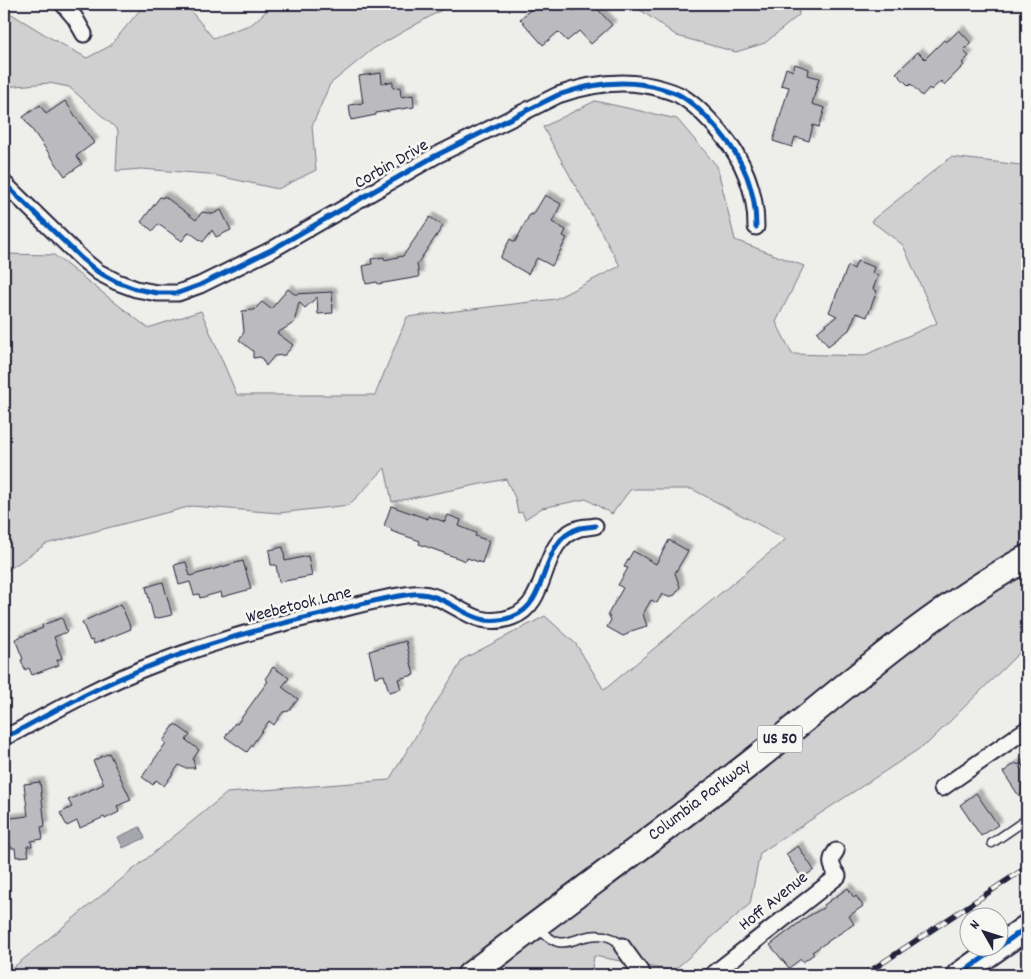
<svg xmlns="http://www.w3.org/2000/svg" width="1031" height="979" font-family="Dekko,sans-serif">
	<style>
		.green { fill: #d0d0d1; stroke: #797986 }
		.water { fill: #a7a7af; stroke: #727281 }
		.building { fill: #bbbbbf; stroke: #22223b; filter: url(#shadow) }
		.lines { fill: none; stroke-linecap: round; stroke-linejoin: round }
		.service-casing { stroke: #22223b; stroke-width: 11 }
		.minor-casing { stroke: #22223b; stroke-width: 19 }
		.primary-casing { stroke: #22223b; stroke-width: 28 }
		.trunk-casing { stroke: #22223b; stroke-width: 29 }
		.service { stroke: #f6f6f2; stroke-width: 8 }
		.minor { stroke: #f6f6f2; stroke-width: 15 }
		.primary { stroke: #f6f6f2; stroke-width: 24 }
		.trunk { stroke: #f6f6f2; stroke-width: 25 }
		.rail-casing { stroke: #22223b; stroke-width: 5.5 }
		.rail { stroke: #f6f6f2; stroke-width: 4; stroke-dasharray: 11; stroke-linecap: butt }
		.cycleway-casing { stroke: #f6f6f2; stroke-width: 8 }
		.cycleway { stroke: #0057b8; stroke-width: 5 }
		.labels { text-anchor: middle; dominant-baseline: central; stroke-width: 5; stroke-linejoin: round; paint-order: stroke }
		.shield { fill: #f6f6f2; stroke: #626272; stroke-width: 1 }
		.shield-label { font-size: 16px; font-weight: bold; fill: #22223b }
		.street-label { font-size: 18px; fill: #22223b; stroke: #f6f6f2 }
	</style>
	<defs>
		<filter id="shadow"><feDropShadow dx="4.5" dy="-4.5" stdDeviation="1" flood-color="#0004"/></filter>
	</defs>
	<rect width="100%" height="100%" fill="#eeeeeb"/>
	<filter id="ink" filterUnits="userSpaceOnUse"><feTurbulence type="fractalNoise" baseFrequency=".02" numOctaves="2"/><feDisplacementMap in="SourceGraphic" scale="10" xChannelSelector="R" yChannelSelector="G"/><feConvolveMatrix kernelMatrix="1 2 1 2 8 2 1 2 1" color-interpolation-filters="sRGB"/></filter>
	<g filter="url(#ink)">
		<path class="green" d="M145,4H185L213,38L252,24L274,4H452L373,49L330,84L312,126L316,170L278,189L209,174L141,169L116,171L118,130L69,87L49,83L4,87V5L5,10L54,40L87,58L110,46Z
			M632,4H798L799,15L765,43L736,52L677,36Z
			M595,101L677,119L717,166L735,240L804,266L776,322L792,354L863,356L937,323L903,245L871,221L951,157L1021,165L1027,184V650H1022L928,743L760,853L750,904L673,971L594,956L591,975H4L227,793L389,780L463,659L545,616L576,644L604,690L786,539L692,489H635L630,490L612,514L586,499L542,508L525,519L522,512L518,513L515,498L506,479L392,502L385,468L349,505L279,513L192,506L46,544L4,573V254L54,255L148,328L201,311L237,395H375L407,317L555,299L620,266L543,127Z"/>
		<path class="water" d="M140,827L145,838L123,848L118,837Z"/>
		<path class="building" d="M537,4H567L573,11L581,4H593L612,25L591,44L579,31L567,41L558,32L543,45L520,19Z
			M959,30L971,43L963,51L969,56L962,63L964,65L944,85L941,81L931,90L929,88L922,96L911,84L909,86L896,73L918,52L925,59L944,40L946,42L950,39Z
			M795,64L809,69L808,75L819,78L812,104L825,108L819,127L813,125L809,141L795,137L792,147L773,141L789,87L781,85L786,68L793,71Z
			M381,73L382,83L393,82V88L400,87L401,97L413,95L414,107L376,113V115L351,120L349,105L363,103L359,76Z
			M65,101L94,143L76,156L82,164L65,176L23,117L40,105L46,114Z
			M545,195L561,204L552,222L566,230L563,236L567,238L552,266L537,258L528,274L500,258L510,239L515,242L530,214L533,215Z
			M164,196L196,220L202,212L213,214L221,210L231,230L216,237L212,230L203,242L189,232L182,241L158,224L153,231L141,222L160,197L163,198Z
			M430,217L443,226L417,264L419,277L378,284L377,282L366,284L363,266L372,264L371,259L384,257V260L403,256Z
			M857,261L874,267L872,273L878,276L873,289L877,291L867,317L856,313L849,330L828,346L817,332L837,316L829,312L848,266L854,269Z
			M288,289L294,294L332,292L333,313L318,314L317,297L305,308L299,302L294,323L277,333L293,345L285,355L274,356L266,366L261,357L253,358V351L239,340L244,332L242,311L254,310L262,302L271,309Z
			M391,506L428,519V516L445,522L448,515L461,520L459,526L476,533L475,536L489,541L482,563L467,558L466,561L419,544L420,541L391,531L392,529L384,526Z
			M669,540L688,551L675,573L680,587L675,595L668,597L662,594L657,603L651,600L643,614L647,626L631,631L628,634L623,636L607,627L611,620L608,614L623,588L618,585L628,568L624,567L633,551L656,564Z
			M283,547L285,561L308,556L312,576L279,582L276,565H271L269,550Z
			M243,561L251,589L222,597L221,592L200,598L199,594L194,595L190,582L179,585L174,565L186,562L190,576Z
			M163,582L172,615L154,619L146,587Z
			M121,604L131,629L94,644L93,640L90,641L82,622Z
			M62,618L67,632L54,637L62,658L57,660L59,665L32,675L29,668L25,670L21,660L23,659L15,639L43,628L42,625Z
			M406,641L414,675L398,679L401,689L389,692L384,675L375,677L369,651Z
			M273,667L289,678L282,687L298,699L289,711L283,712L274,725L269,721L247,752L225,737L235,723L237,724L268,681L265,679Z
			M175,724L190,735L186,740L199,750L193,759L195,768H184L179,765L164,786L156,780L153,785L142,777L166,743L163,741Z
			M109,753L131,800L117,806L119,812L105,819L104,817L80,828L77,821L67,826L60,813L72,807L68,800L104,784L93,761Z
			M1016,763L1018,765L1021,763L1027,772V790L1019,796L1003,772Z
			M40,782L45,826L41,827L43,839L31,841L32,846H27L29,856L16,857L15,848H11L10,843L4,844V819L28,816L24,784Z
			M976,793L998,825L981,836L960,805Z
			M798,846L814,870L802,878L786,854Z
			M848,888L854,898L856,896L863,906L849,916L854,924L812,952L814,954L803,962L801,959L789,968L770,945L807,917L825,907L824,905Z"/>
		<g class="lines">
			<defs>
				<path id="service" d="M992,843L1027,819
					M538,929C544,934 550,940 558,942C565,944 571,941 578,939C595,933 610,933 622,946"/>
				<path id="minor" d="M63,4L75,18L84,34
					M4,183L82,259L98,272L117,282L136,289L157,293H178L200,285L273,249L435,156L558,95C592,83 628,78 663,89C669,91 676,93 681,96C696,105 709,119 720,132C744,160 756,190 756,227
					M4,737L16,732C61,707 107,682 155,664C209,643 265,627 321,614C351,607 383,597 413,594C453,591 469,633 512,617C552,603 537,540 580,528C585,527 590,527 595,526
					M942,788L1027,729
					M622,946L643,975
					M712,975L838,876C831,866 829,861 836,851"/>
				<path id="primary" d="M959,975L1027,927"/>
				<path id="trunk" d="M470,975C565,902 663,832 757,758C844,688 929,612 1027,558"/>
			</defs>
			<use href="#service" class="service-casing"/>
			<use href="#minor" class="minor-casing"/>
			<use href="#primary" class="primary-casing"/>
			<use href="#trunk" class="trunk-casing"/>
			<use href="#service" class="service"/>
			<use href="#minor" class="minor"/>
			<use href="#primary" class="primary"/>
			<use href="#trunk" class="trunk"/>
			<defs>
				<path id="rail" d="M864,975L1027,867"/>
			</defs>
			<use href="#rail" class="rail-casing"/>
			<use href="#rail" class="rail"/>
			<defs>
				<path id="cycleway" d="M4,183L82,259L98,272L117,282L136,289L157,293H178L200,285L273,249L435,156L558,95C592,83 628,78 663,89C669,91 676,93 681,96C696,105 709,119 720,132C744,160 756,190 756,227
					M4,737L16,732C61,707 107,682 155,664C209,643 265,627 321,614C351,607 383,597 413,594C453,591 469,633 512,617C552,603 537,540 580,528C585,527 590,527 595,526
					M959,975L1027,927"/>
			</defs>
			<use href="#cycleway" class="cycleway-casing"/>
			<use href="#cycleway" class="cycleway"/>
		</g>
	</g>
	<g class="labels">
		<rect class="shield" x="757.5" y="725.5" width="45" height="27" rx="4"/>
		<g class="shield-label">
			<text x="780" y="739">US 50</text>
		</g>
		<g class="street-label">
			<text transform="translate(392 165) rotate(-30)">Corbin Drive</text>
			<text transform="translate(299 606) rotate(-14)">Weebetook Lane</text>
			<text transform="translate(700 801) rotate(-37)">Columbia Parkway</text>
			<text transform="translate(774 902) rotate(-39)">Hoff Avenue</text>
		</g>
	</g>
	<rect width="1031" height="979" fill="none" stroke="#f6f6f2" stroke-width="20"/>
	<rect x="10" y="10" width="1011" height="959" fill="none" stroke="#22223b" stroke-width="2" filter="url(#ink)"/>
	<g transform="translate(984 932) rotate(309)"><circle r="24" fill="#f6f6f2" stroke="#a1a1a9"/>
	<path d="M0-4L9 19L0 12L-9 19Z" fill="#22223b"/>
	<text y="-8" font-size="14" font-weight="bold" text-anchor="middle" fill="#22223b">N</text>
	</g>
</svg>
